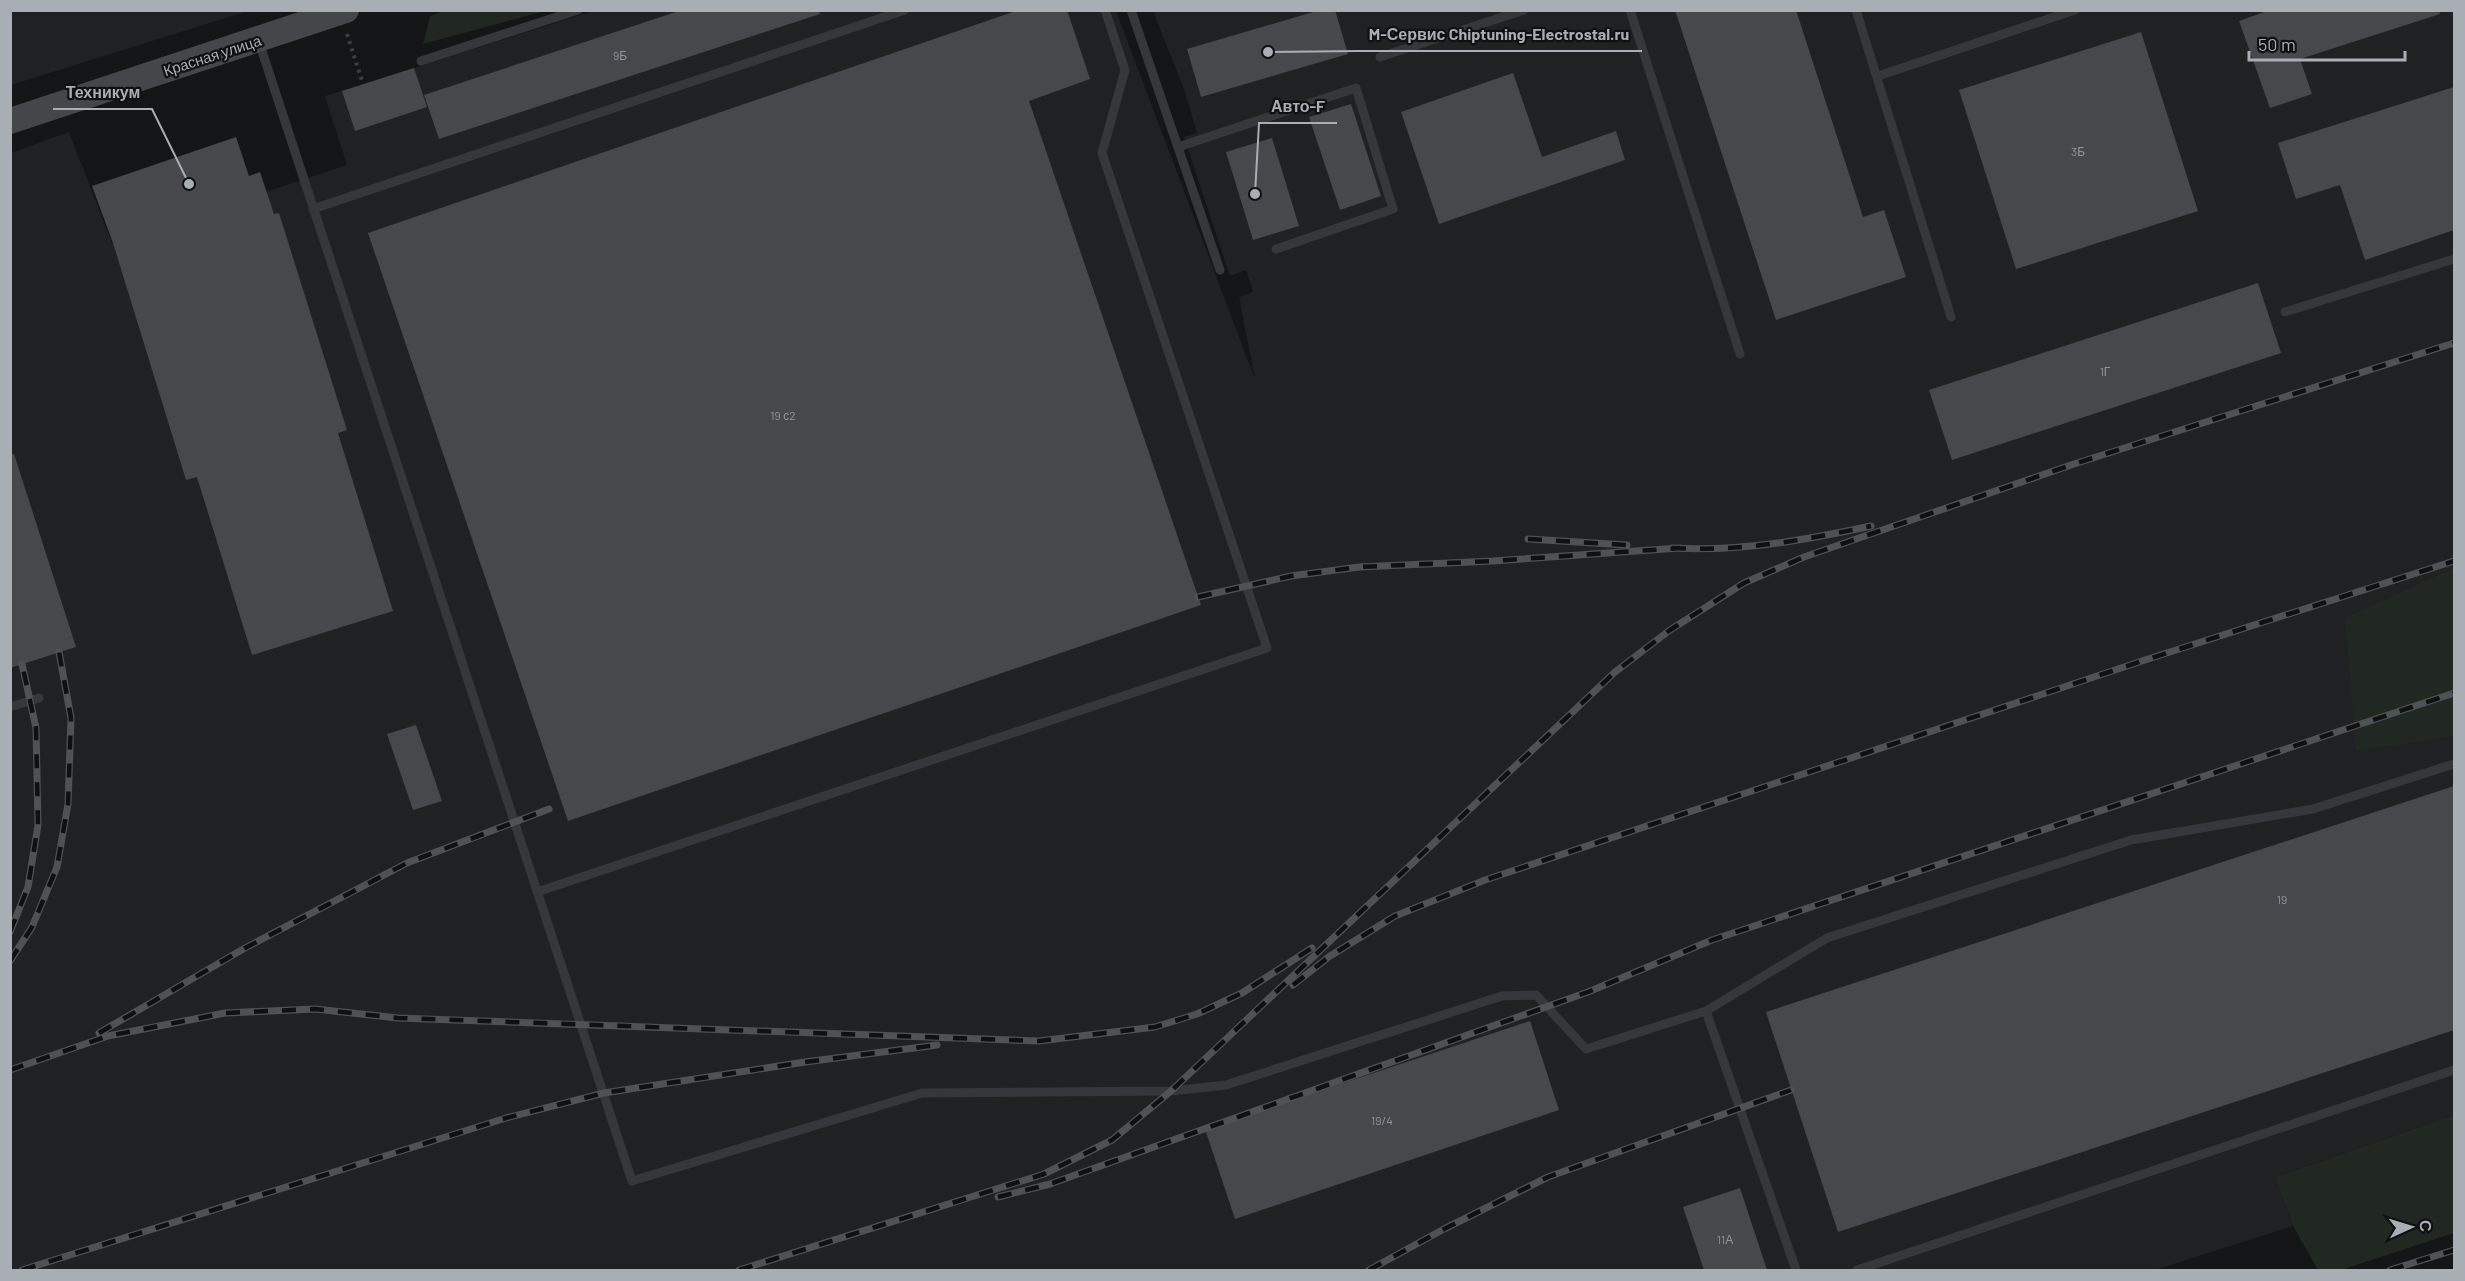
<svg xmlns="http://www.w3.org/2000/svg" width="2465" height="1281" font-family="Barlow,sans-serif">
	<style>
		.built { fill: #202123 }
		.green { fill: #212821 }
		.building { fill: #46484b }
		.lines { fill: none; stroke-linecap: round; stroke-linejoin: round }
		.path { stroke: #3c3e41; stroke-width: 4; stroke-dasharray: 3 4.5; stroke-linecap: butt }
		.lane { stroke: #36373a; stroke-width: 9 }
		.secondary { stroke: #44474a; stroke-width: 26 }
		.rail-casing { stroke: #4f5255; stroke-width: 7 }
		.rail { stroke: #0f1011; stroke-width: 4.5; stroke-dasharray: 14; stroke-linecap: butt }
		.labels { text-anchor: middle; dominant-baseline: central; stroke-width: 4.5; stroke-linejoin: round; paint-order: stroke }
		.number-label { font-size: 12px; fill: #90949a }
		.street-label { font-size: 15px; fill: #a8aeb4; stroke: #0f1011 }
		.leader { fill: none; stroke: #a8aeb4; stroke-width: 2 }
		.callout-dot { fill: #a8aeb4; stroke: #0f1011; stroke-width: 2 }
		.callout-label { font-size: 16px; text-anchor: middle; font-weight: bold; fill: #a8aeb4; stroke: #0f1011; stroke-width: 4.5; stroke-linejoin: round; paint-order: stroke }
	</style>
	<rect width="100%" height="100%" fill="#141516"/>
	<path class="built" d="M11,10H248V11L11,85Z
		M593,11H1116L1255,379L1239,297L1253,292L1246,270L1230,276L1184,137L1197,133L1184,89L1153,11H2454V1115L2275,1177L2293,1226L2155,1270H11V153L69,132L112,243L347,165L325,96Z"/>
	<path class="green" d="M444,11V10L545,11L423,44L430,16Z
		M2454,568V736L2356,751L2345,618Z
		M2454,1115V1233L2341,1270H2318L2293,1226L2275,1177Z"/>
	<path class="building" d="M682,10H819L820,14L439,139L424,95Z
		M1019,10H1067L1090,79L1029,101L1201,605L568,821L368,233Z
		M1320,10H1335L1348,54L1201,97L1187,49Z
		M1675,10H1796L1863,217L1884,210L1906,277L1776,320Z
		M2270,10H2439L2440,14L2300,59L2312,94L2270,108L2239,21Z
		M2141,32L2198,211L2016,269L1959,90Z
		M414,68L427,107L355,131L342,91Z
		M1513,73L1542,157L1616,131L1625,160L1439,224L1401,112Z
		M2454,87V230L2365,260L2340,185L2296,199L2278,143Z
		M1351,104L1381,196L1340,210L1309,117Z
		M236,137L249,176L260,172L274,214L279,213L347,430L338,433L393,611L252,655L197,477L186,480L113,243L92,186Z
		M1272,138L1299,226L1253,240L1226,152Z
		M2258,283L2281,353L1952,460L1929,390Z
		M14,454L76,647L10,668V455Z
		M416,725L442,801L413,810L387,734Z
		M2454,786V1030L1838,1232L1766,1012Z
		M1530,1021L1559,1110L1235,1219L1205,1129Z
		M1740,1188L1767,1270H1704L1683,1207Z"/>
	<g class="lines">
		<path class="path" d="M347,34L363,84"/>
		<path class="lane" d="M1131,10L1220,270
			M1630,10L1740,354
			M1856,10L1951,317
			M259,42L632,1181L922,1093L1171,1091L1226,1085L1502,996L1536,995L1586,1049L1706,1011L1796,1270
			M1380,57L1524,10
			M421,61L578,10
			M1878,76L2075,10
			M1178,147L1356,88L1393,209L1276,249
			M313,209L905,10
			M2285,312L2454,259
			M10,707L39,698
			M537,892L1267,648L1102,153L1125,70L1105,10
			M1706,1011L1827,938L2131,840L2313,809L2454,764
			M1857,1270L2454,1070"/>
		<path class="secondary" d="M10,121L346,10"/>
		<defs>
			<path id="rail" d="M1528,539L1627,545
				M1672,548C1739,552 1806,540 1871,526
				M1198,597L1291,576L1359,567L1493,561L1680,548
				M10,932L28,887L38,825L36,728L22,664
				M10,961L32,927L57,867L68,804L71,718L59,652
				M1293,985L1330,956L1395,916L1485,880L2145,660L2454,561
				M99,1033L245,948L407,863L549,809
				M10,1070L108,1036L225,1013L315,1009L398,1018L1039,1041L1155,1027L1197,1014L1242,993L1312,948
				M998,1197L1050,1184L1588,992L1712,940L2454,693
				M22,1270L506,1118L604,1093L805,1062L937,1045
				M739,1270L1044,1174L1112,1140L1171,1091L1615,672L1670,630L1744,583L1804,557L2074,464L2454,343
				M1369,1270L1444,1229L1548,1177L1791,1090
				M2390,1270L2454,1250"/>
		</defs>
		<use href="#rail" class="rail-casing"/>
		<use href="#rail" class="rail"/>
	</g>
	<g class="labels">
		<g class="number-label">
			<text x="620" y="55">9Б</text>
			<text x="2078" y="151">3Б</text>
			<text x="2105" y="371">1Г</text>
			<text x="783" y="415">19 с2</text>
			<text x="2282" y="899">19</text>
			<text x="1382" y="1120">19/4</text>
			<text x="1725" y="1239">11А</text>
		</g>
		<g class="street-label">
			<text transform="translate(212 55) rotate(-18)">Красная улица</text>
		</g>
	</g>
	<path class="leader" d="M1268 52L1357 51H1642M189 184L152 109H53M1255 194L1259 123H1337"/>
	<g class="callout-dot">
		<circle cx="1268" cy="52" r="6"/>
		<circle cx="189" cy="184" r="6"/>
		<circle cx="1255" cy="194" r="6"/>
	</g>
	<g class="callout-label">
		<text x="1499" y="40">M-Сервис Chiptuning-Electrostal.ru</text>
		<text x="103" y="98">Техникум</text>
		<text x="1298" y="112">Авто-F</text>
	</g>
	<rect width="2465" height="1281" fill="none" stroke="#a8aeb4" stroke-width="24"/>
	<g transform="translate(2411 1227) rotate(86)" stroke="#0f1011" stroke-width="4.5" paint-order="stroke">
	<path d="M0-4.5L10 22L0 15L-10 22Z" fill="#a8aeb4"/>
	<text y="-9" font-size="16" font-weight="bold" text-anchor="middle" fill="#a8aeb4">С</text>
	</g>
	<path d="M2249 51v9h156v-9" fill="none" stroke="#a8aeb4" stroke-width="3"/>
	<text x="2258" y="51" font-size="18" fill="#a8aeb4" stroke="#0f1011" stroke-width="4.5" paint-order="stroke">50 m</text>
</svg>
